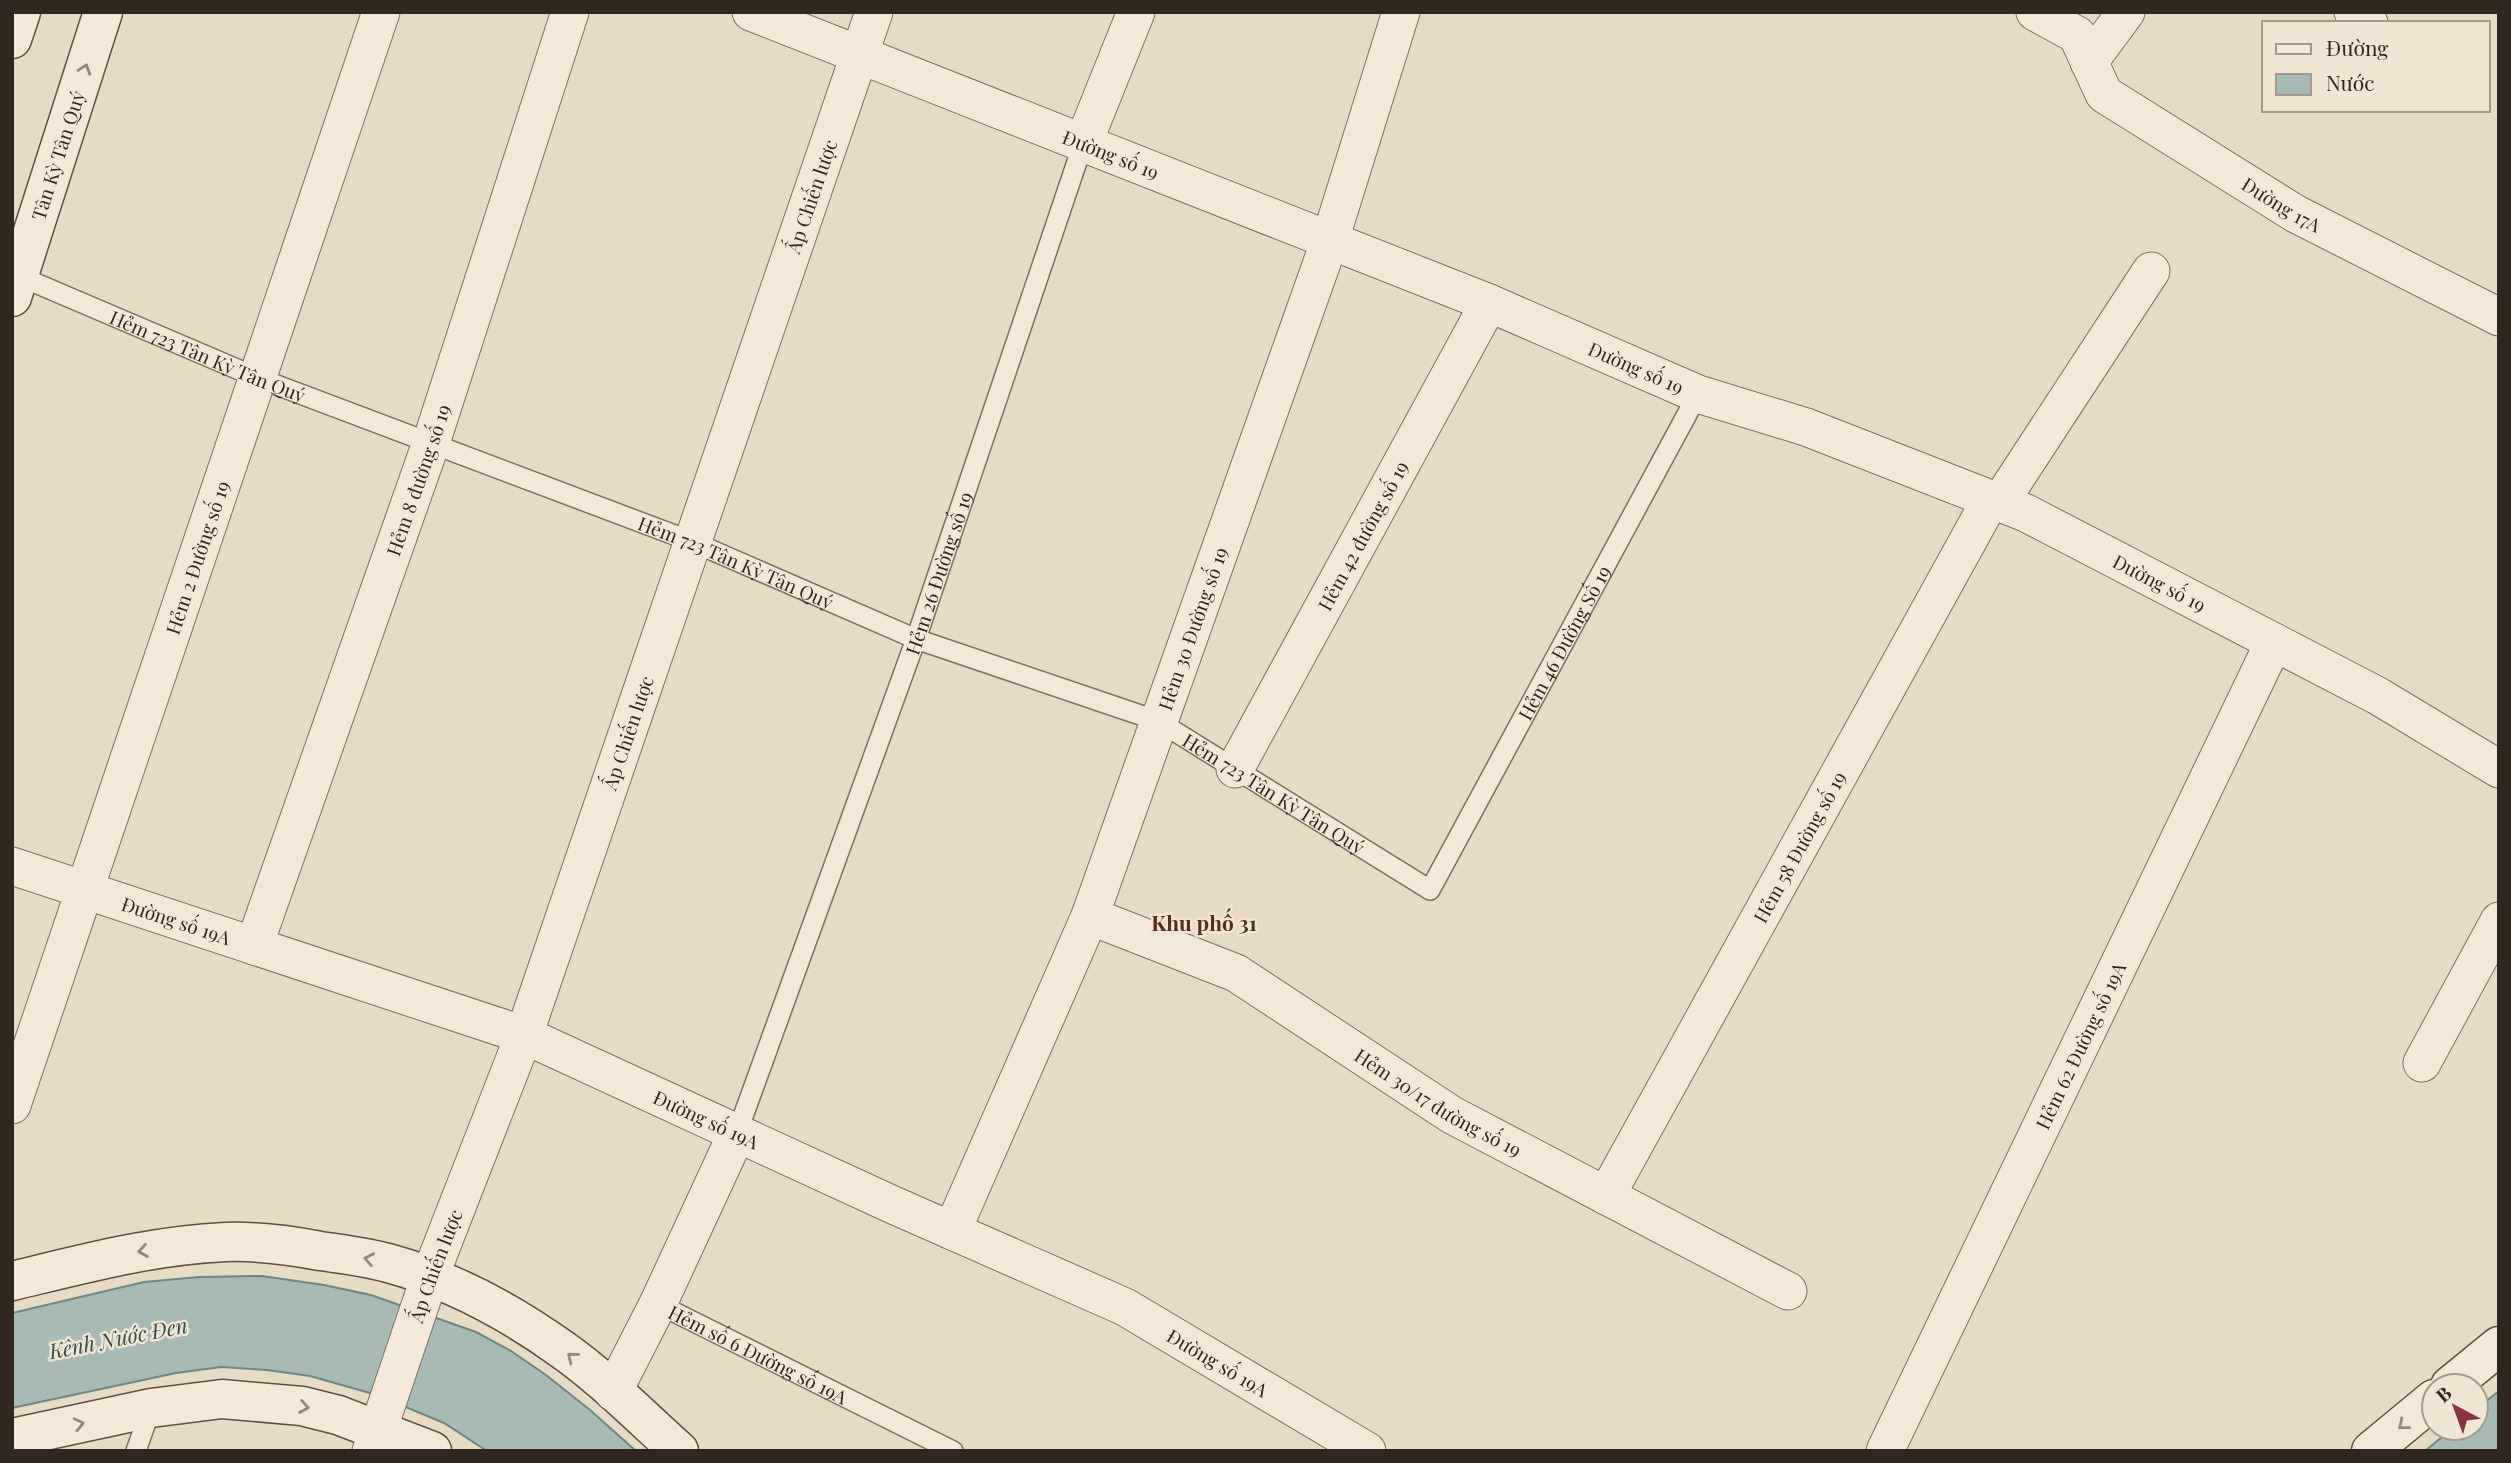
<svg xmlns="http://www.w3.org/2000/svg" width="2511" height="1463" font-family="'Playfair Display',serif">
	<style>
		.water { fill: #a5bbb3; stroke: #6d8880; stroke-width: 2 }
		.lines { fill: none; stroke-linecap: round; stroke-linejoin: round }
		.lane-casing { stroke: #806d5d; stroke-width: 22 }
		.street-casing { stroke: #806d5d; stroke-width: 39 }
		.secondary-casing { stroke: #614f40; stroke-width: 41 }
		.lane { stroke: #f4e9d6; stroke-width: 19 }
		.street { stroke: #f4e9d6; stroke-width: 37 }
		.secondary { stroke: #f4e9d6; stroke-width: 38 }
		.oneway { stroke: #93887a }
		.labels { text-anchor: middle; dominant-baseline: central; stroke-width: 5; stroke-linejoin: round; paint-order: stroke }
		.street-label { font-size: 19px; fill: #32271f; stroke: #f0e6d2 }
		.neighbourhood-label { font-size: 21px; font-weight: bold; fill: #582b24; stroke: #f0e6d2 }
		.water-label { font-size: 21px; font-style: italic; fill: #304f4b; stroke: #f0e6d2 }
	</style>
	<rect width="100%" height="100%" fill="#e7dbc4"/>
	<path class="water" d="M262,1276L324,1285L371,1295L476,1332L511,1351L546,1375L590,1410L636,1451H487L444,1423L377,1395L310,1376L267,1370L221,1367L176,1373L12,1408V1313L144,1282L199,1277Z
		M2499,1391V1451H2425L2453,1428H2476V1409Z"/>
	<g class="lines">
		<defs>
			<g id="lane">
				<path id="s1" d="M19,276L258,378L693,542L916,639L1158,721L1430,890L1698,394"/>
				<path id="s2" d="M737,1133L916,639L1083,144"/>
				<path id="s3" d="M658,1304L953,1451"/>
				<path d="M136,1451L151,1408"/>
			</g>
			<g id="street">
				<path id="s4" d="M751,12L1489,303L1698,394L1806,427L2026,513L2378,696L2499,769"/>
				<path id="s5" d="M2035,12L2077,35L2104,94L2296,214L2499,317"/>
				<path d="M2353,12L2369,23"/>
				<path d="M2089,62L2126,12"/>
				<path d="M1083,144L1136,12"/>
				<path d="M2000,502L2151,271"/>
				<path id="s6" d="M1235,769L1489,303"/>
				<path id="s7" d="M12,866L524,1035L891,1204L1125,1307L1367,1451"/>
				<path id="s8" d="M1090,916L1236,973L1452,1115L1788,1291"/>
				<path id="s9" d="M254,946L431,443L570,12"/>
				<path d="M2422,1063L2499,921"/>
				<path id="s10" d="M12,1105L381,12"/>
				<path id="s11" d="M1606,1196L1991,499"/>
				<path id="s12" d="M952,1231L1090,916L1330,240L1401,12"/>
				<path d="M613,1392L658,1304L737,1133"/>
				<path id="s13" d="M371,1451L430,1276L524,1035L874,12"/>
				<path id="s14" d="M1885,1451L2274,642"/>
			</g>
			<g id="secondary">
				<path d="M12,39L21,12"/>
				<path id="s15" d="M12,297L103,12"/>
				<path d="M12,1281C83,1264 153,1245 226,1242C257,1241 289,1245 320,1251C343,1254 366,1257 388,1263C451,1280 510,1312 563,1350C604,1379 641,1417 679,1451"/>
				<path d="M2450,1386L2499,1346"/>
				<path d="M12,1438L151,1408L222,1399L302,1406L338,1415L432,1451"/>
				<path d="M2371,1451L2434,1399"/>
			</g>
		</defs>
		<use href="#lane" class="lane-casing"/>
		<use href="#street" class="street-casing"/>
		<use href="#secondary" class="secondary-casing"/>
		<use href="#lane" class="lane"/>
		<use href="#street" class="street"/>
		<use href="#secondary" class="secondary"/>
	</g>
	<defs><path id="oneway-chevron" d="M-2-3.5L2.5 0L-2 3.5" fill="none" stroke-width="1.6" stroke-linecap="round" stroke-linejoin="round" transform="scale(1.75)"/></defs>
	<g class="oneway">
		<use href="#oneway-chevron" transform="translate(85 69) rotate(-72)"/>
		<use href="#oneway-chevron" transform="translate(143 1251) rotate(170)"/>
		<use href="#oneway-chevron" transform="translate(369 1259) rotate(-169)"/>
		<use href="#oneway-chevron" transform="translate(572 1357) rotate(-141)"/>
		<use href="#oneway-chevron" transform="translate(304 1407) rotate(10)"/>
		<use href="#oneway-chevron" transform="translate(79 1424) rotate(-13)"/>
		<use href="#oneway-chevron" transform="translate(2403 1425) rotate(141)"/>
	</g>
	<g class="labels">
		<g class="street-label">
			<text stroke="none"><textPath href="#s15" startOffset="149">Tân Kỳ Tân Quý</textPath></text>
			<text stroke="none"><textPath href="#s4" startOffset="387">Đường số 19</textPath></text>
			<text stroke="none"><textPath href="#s13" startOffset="1330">Ấp Chiến lược</textPath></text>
			<text stroke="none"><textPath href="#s5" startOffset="322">Đường 17A</textPath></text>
			<text stroke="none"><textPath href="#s1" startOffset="205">Hẻm 723 Tân Kỳ Tân Quý</textPath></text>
			<text stroke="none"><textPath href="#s4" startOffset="954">Đường số 19</textPath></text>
			<text stroke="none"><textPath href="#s9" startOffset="494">Hẻm 8 đường số 19</textPath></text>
			<text stroke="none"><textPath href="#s6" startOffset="266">Hẻm 42 đường số 19</textPath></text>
			<text stroke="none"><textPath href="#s10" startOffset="578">Hẻm 2 Đường số 19</textPath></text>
			<text stroke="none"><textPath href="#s1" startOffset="772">Hẻm 723 Tân Kỳ Tân Quý</textPath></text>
			<text stroke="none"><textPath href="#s2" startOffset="595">Hẻm 26 Đường số 19</textPath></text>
			<text stroke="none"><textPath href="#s4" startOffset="1521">Đường số 19</textPath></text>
			<text stroke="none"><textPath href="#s12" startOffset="649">Hẻm 30 Đường số 19</textPath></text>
			<text stroke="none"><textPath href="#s1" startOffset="1825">Hẻm 46 Đường Số 19</textPath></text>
			<text stroke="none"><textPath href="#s13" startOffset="763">Ấp Chiến lược</textPath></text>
			<text stroke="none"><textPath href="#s1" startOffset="1360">Hẻm 723 Tân Kỳ Tân Quý</textPath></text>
			<text stroke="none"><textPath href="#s11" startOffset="399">Hẻm 58 Đường số 19</textPath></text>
			<text stroke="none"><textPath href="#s7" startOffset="173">Đường số 19A</textPath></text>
			<text stroke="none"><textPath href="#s14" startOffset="450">Hẻm 62 Đường số 19A</textPath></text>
			<text stroke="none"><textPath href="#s8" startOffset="397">Hẻm 30/17 đường số 19</textPath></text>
			<text stroke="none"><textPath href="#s7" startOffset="740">Đường số 19A</textPath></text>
			<text stroke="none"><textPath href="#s13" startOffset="196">Ấp Chiến lược</textPath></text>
			<text stroke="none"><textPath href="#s3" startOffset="112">Hẻm số 6 Đường số 19A</textPath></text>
			<text stroke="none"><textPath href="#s7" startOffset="1307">Đường số 19A</textPath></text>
		</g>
		<g class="neighbourhood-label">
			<text x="1204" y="922">Khu phố 31</text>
		</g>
		<g class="water-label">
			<text transform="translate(118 1337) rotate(-11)">Kênh Nước Đen</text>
		</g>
	</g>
	<rect width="2511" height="1463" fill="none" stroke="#32271f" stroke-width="28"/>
	<rect x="2262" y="21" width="228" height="91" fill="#f0e6d2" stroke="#a49a8a" stroke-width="2"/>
	<rect x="2276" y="44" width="35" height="10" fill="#f4e9d6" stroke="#a49a8a" stroke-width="2"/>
	<text x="2326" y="56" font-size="21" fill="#32271f">Đường</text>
	<rect x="2276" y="74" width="35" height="21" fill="#a5bbb3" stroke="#a49a8a" stroke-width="2"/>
	<text x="2326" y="91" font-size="21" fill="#32271f">Nước</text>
	<g transform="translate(2455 1407) rotate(319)"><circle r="33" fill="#f0e6d2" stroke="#a49a8a" stroke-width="2"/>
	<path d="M0-5L12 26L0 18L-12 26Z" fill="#87353a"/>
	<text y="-10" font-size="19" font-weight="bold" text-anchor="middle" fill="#32271f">B</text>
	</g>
</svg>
